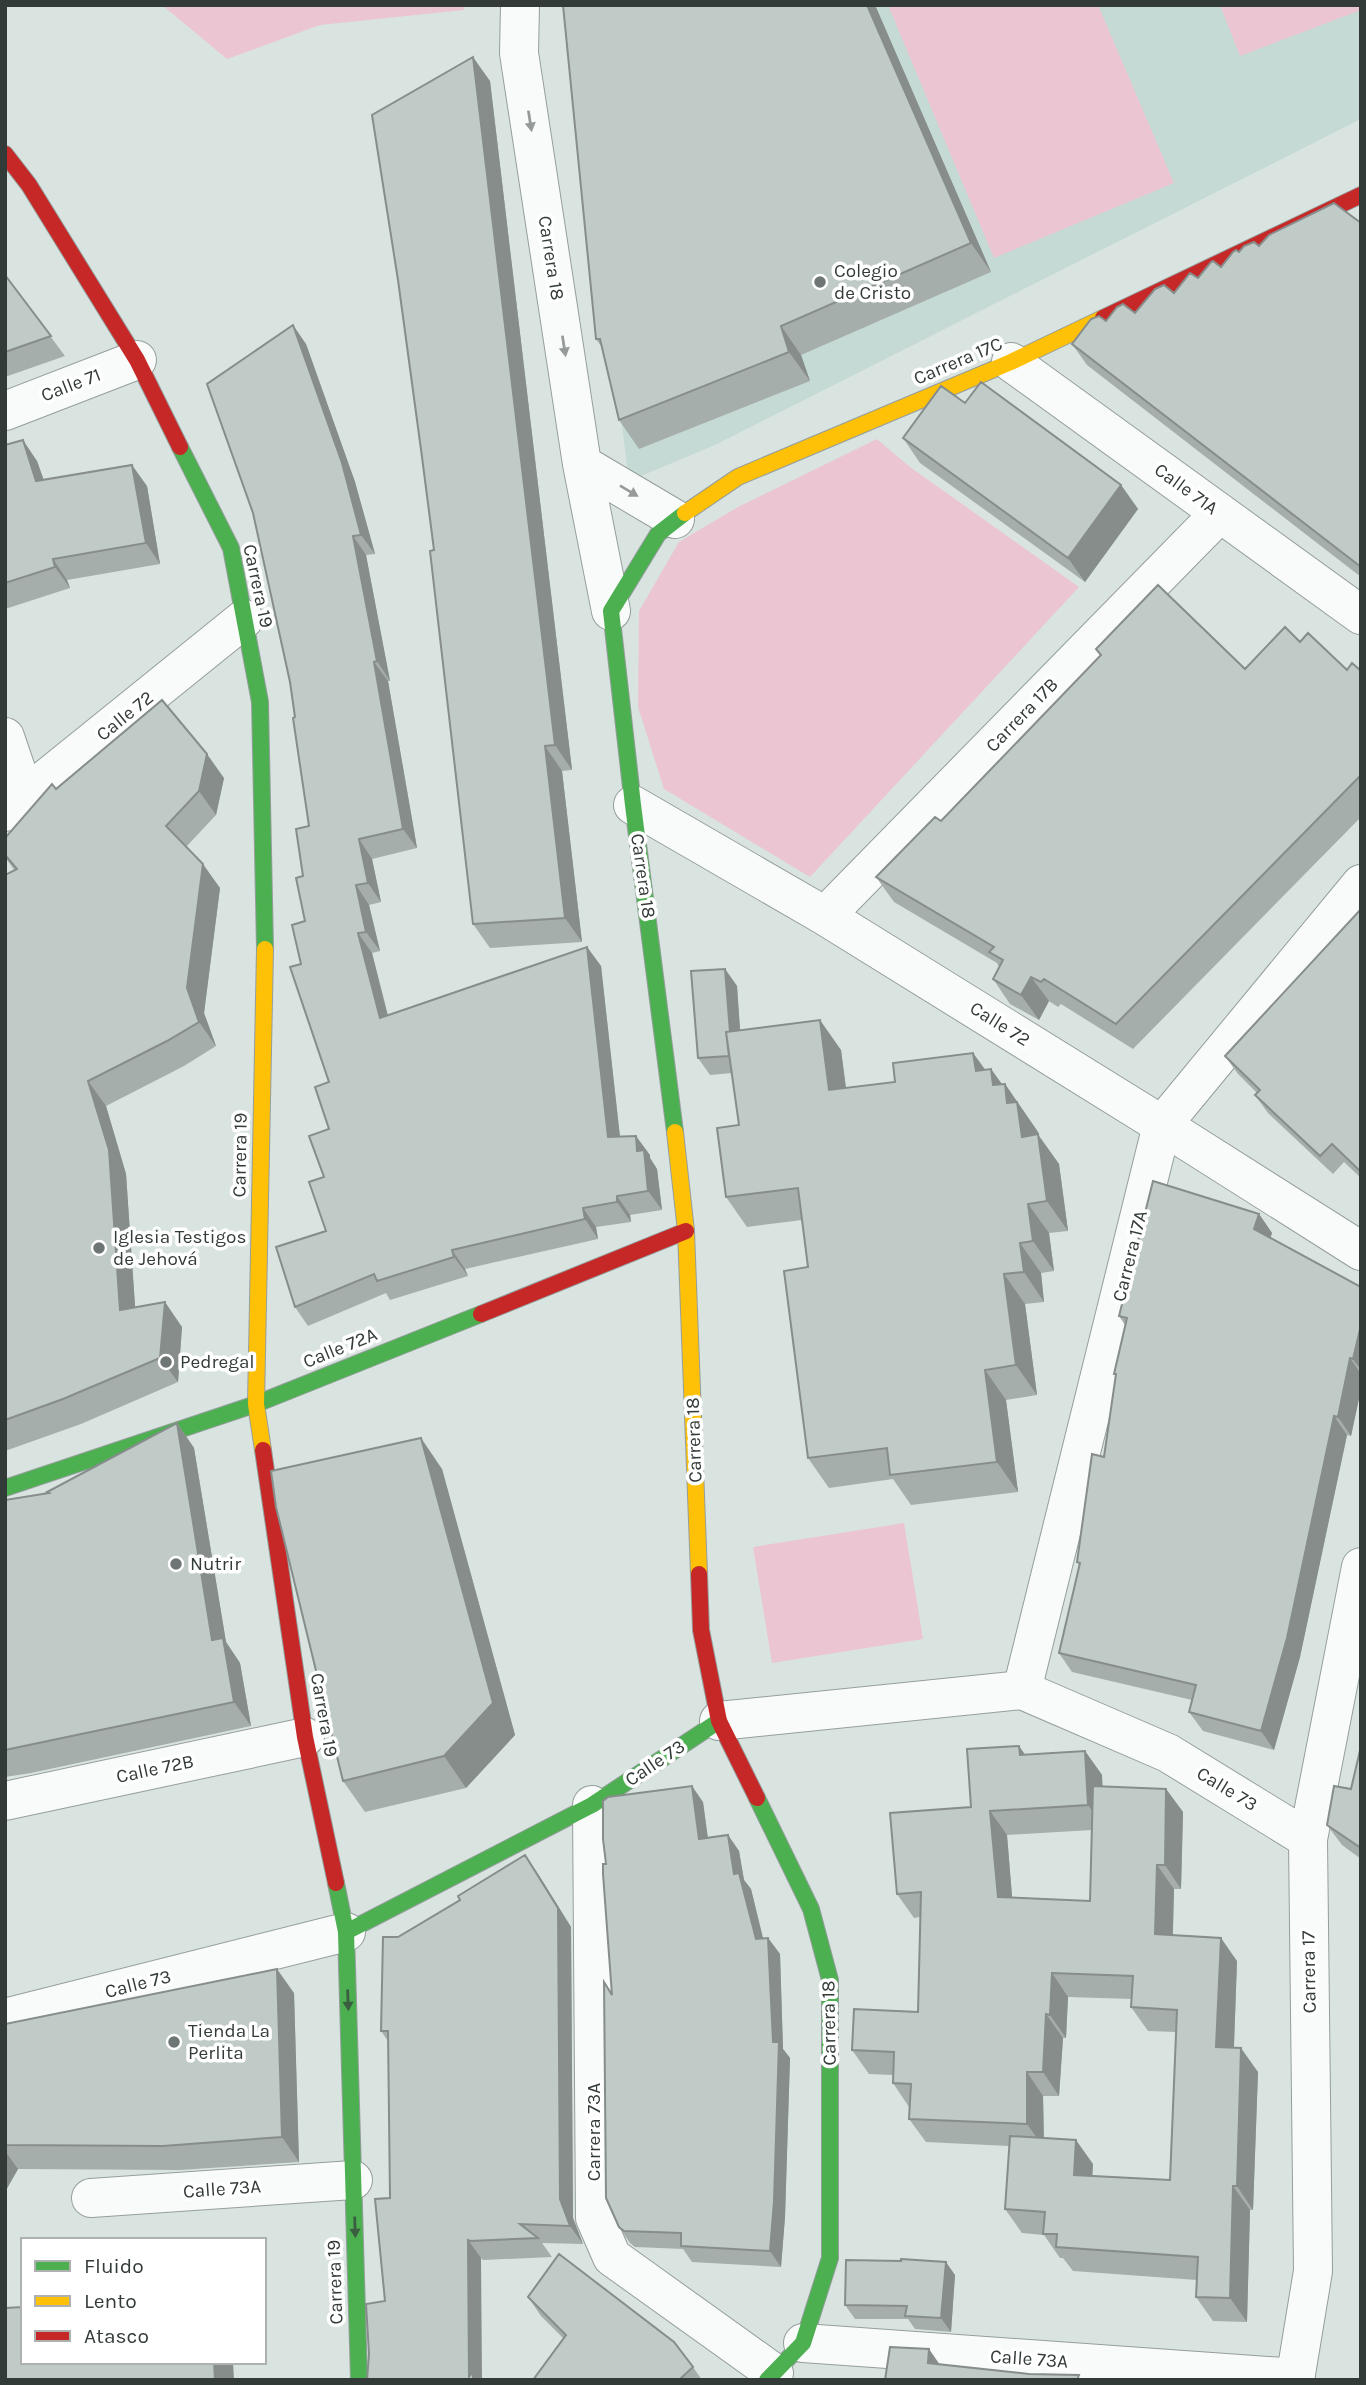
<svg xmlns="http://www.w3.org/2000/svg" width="1366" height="2385" font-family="Karla,sans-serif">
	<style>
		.built { fill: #c6dad5 }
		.green { fill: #ebc5d2 }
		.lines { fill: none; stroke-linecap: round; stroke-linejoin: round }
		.street-casing { stroke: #959e9c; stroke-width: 40 }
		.fast-casing { stroke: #959e9c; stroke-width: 18 }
		.slow-casing { stroke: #959e9c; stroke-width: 18 }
		.jam-casing { stroke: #959e9c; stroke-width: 18 }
		.street { stroke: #f9fbfa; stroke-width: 38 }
		.fast { stroke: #4caf50; stroke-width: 16 }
		.slow { stroke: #ffc107; stroke-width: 16 }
		.jam { stroke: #c62828; stroke-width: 16 }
		.wall { fill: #a5aeab; fill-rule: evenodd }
		.shaded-wall { fill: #868d8b }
		.building { fill: #c0cac7; stroke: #868d8b; stroke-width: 2 }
		.oneway { fill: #969b9a }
		.oneway2 { fill: #3a5e40 }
		.poi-dot { fill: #6d7674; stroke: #fff; stroke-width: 2.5 }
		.labels { text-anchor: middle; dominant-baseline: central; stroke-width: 7; stroke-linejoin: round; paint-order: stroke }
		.street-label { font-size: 19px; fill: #333b39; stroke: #fff }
		.poi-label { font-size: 19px; fill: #333b39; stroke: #fff; text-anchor: start }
	</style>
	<rect width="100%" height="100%" fill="#d9e4e1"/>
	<path class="built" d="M568,5H1361V119L715,445L629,481Z"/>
	<path class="green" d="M162,5H464V10L320,25L227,59Z
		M888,5H1098L1174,183L994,258Z
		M1220,5H1361V10L1240,56Z
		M877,439L910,467L1079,587L810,877L664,789L638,707L639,611L679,542L738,507Z
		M904,1523L923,1639L772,1663L753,1547Z"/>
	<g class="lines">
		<defs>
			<path id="street" d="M520,5L519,53L582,464L611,611
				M1011,362L1361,615
				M5,411L137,360
				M582,464L675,519
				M5,737L25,796
				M633,805L825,916L1162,1125L1361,1251
				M5,812L244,619
				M825,916L1220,513
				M1022,1690L1162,1125L1361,884
				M719,1721L1022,1690L1168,1753L1308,1839
				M5,1801L305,1737
				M592,1805L595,2218L612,2257L774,2373
				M5,2018L346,1932
				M91,2198L353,2180
				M803,2343L1296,2378
				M1295,2380L1313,2271L1308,1839L1361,1567"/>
			<path id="fast" d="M180,447L231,548L260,702L265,949
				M675,1132L633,805L611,611L658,534L685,513
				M5,1488L256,1404L481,1314
				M757,1798L811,1909L830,1980V2258L803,2343L767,2380
				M336,1883L346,1932L359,2380
				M346,1932L592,1805L719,1721"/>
			<path id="slow" d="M685,513L738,477L1011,362L1103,318
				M675,1132L686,1231L699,1574
				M263,1450L256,1404L265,949"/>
			<path id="jam" d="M5,154L29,185L137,360L180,447
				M1103,318L1361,195
				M481,1314L686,1231
				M263,1450L305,1737L336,1883
				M699,1574L701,1630L719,1721L757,1798"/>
		</defs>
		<use href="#street" class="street-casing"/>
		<use href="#fast" class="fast-casing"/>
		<use href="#slow" class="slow-casing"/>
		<use href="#jam" class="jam-casing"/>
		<use href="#street" class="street"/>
		<use href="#fast" class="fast"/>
		<use href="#slow" class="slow"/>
		<use href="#jam" class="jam"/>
	</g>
	<path class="wall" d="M563,5H875L991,272L801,355L810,381L639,449L619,420L601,346L596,339Z
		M490,81L572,770L562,771L582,942L490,948L473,924L434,550Z
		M1361,223V577L1087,365L1072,344L1106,321L1135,313L1174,293L1198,278L1221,267L1239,252L1259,246Z
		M5,275L65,356L5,377Z
		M306,344L355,482L375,554L366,555L390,681H388L417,848L372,859L381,902L369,905L380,951L372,953L388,1015L587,947L601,966L620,1136L650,1155V1158L657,1169L662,1210L630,1215L631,1222L596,1227L598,1239L465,1269L468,1276L390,1300L386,1293L308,1326L295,1307L326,1231L324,1177L329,1129V1082L301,964L305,921L303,876L309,826L295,717Z
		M965,403L1121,485L1138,509L1085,582L920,463L903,438Z
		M5,445L37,461L44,480L147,486L160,564L67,580L70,588L5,609Z
		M1300,642L1347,670L1361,671V817L1133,1049L1061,1004L1058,1007L1049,1001L1039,1020L1010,1004L993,979L999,967L997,963L894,902L876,877L941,821Z
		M224,778L216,815L186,847L220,888L204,1013L216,1046L184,1066L106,1106L126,1174L135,1307L182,1327L178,1382L81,1424L5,1451V875L15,871L5,857V838L56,789Z
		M1361,909V1178L1344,1162L1333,1174L1268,1113L1255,1095L1257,1093L1238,1074L1225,1056Z
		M725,969L737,986L740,1030L841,1050L846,1088L895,1082L973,1053L985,1069H991L1002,1084H1005L1038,1132L1039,1136L1059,1164L1068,1231L1049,1233L1054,1271L1041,1273L1044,1302L1025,1304L1037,1395L1006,1400L1018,1492L911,1505L893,1479L829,1488L808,1458V1267L802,1220L747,1227L726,1197L739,1125L732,1073L710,1075L698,1058Z
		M1259,1214L1272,1233L1270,1238L1361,1287V1389L1351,1436L1347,1435L1300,1657L1274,1750L1203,1731L1189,1712L1192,1700L1072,1672L1059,1653L1079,1565L1077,1562L1104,1457L1116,1376L1114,1374L1125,1325L1119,1316Z
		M177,1423L194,1448L226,1642L240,1663L251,1726L31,1773L5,1777V1500L48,1494L47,1492Z
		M442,1469L515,1735L466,1788L365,1812L343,1781Z
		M1361,1746V1859L1342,1845L1327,1825L1351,1789Z
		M1085,1751L1102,1775V1786L1166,1789L1183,1812L1181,1889H1174L1173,1935L1237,1961L1234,2048L1258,2072L1253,2210H1250L1247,2322L1213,2321L1196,2297L1197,2280L1073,2271L1063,2258H1060L1044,2235L1022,2233L1005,2209L1009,2146L926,2142L909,2119V2107L893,2083V2075L869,2074L852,2050L918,2012L920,1917L914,1918L897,1894L971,1807L1026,1755ZM1092,1830L1090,1901L1012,1897L1007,1835ZM1068,1997L1132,1999L1131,2007L1148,2031L1176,2032L1170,2180L1092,2176L1093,2164L1044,2138L1043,2096H1059L1063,2038H1066Z
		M703,1802L708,1838L728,1835L739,1851L744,1880L751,1889L763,1938H768L780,1954L783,2049L790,2058L785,2217L781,2267L692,2262L683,2249L635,2247L630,2243L619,2227L604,1982L612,1994L606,1864Z
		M525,1855L538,1874L571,1927L573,2218L583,2244L542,2243L552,2257L483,2260L481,2258L385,2301L390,2198L388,2041L381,2031L398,1937L460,1900Z
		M294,1993L299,2162L180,2170L18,2169L5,2192V2024Z
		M901,2261L955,2275L951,2332L915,2329L908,2319H855L845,2305Z
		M528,2297L693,2367L702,2380H533L563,2338L541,2316Z"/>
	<path class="shaded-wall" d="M867,5H875L991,272L971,243Z
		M473,57L490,81L572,770L555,745Z
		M293,325L306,344L355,482L375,554L361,535Z
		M781,326L801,355L810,381L789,352Z
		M23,440L37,461L51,502L36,481Z
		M132,465L147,486L160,564L146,543Z
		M1121,485L1138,509L1085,582L1068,558Z
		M353,536L366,555L390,681L377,661Z
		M53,559L67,580L70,588L55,567Z
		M374,662L388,681L417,848L403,829Z
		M545,746L562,771L582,942L565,918Z
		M207,754L224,778L216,815L199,791Z
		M359,839L372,859L381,902L368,883Z
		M203,864L220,888L204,1013L216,1046L199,1022L187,988Z
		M356,885L369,905L380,951L366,932Z
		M358,933L372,953L393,1037L380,1018Z
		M587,947L601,966L622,1156L608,1137Z
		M725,969L737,986L743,1072L731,1055Z
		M1031,977L1049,1001L1039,1020L1021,995Z
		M820,1020L841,1050L850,1120L829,1090Z
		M973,1053L992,1080L991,1069L1006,1090L1005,1084L1038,1132L1039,1136L1059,1164L1068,1231L1047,1201L1022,1137L976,1071Z
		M88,1081L106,1106L126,1174L137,1334L120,1310Z
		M636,1136L650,1155V1158L657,1169L662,1210L648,1191L637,1151Z
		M617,1196L630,1215L631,1222L617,1202Z
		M1028,1204L1049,1233L1054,1271L1033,1241Z
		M583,1208L596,1227L598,1239L585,1219Z
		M1259,1214L1272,1233L1267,1248L1254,1229Z
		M1020,1243L1041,1273L1044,1302L1024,1272Z
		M452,1250L465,1269L468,1276L454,1257Z
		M1004,1274L1025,1304L1037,1395L1016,1365Z
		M165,1302L182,1327L178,1382L160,1358Z
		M1361,1325V1370L1353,1359Z
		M1350,1358L1361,1374V1389L1351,1436L1338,1417Z
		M985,1370L1006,1400L1018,1492L997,1462Z
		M1334,1416L1347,1435L1300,1657L1274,1750L1261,1731Z
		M177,1423L194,1448L226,1642L240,1663L251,1726L234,1702L212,1640Z
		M421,1438L442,1469L515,1735L466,1788L444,1756Z
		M1019,1746L1036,1770L1020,1755Z
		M1085,1751L1102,1775L1105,1829L1088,1805Z
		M692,1786L703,1802L710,1855L699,1839Z
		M1166,1789L1183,1812L1181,1889L1165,1865Z
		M990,1811L1007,1835L1014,1920L998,1897Z
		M728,1835L739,1851L744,1880L751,1889L767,1955L756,1939L734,1874Z
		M525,1855L538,1874L571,1927L573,2218L583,2244L570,2226L560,2199Z
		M1157,1865L1174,1889L1172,1958L1155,1934Z
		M768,1938L780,1954L783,2049L790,2058L785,2217L781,2267L770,2251L773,2042Z
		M1221,1938L1237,1961L1233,2071L1216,2047Z
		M277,1969L294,1993L299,2162L282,2137Z
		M1052,1973L1068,1997L1066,2038L1050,2015Z
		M1046,2014L1063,2038L1059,2096L1043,2072Z
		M1241,2048L1258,2072L1253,2210L1237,2186Z
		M1027,2072L1043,2096L1044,2148L1027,2124Z
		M1076,2140L1093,2164L1091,2199L1074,2175Z
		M5,2151L18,2169L5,2192Z
		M1233,2186L1250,2210L1247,2322L1230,2298Z
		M468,2240L481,2258L482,2380H471L469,2377Z
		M946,2262L955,2275L951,2332L941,2318Z
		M929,2349L947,2375L928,2363Z
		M214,2362H233L234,2380H215Z"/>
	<path class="building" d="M563,5H867L971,243L781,326L789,352L619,420L600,339H596Z
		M473,57L555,745L545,746L565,918L473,924L430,551L434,550L422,457L398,280L372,115Z
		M1334,203L1361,223V567L1072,344L1091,319L1099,316L1106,321L1117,307L1123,304L1135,313L1155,289L1164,285L1174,293L1190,273L1198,278L1211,262L1213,261L1221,267L1233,252L1236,250L1239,252L1244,246L1254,242L1259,246L1269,235Z
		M5,275L51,336L5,352Z
		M293,325L342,463L361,535L353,536L377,661L374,662L403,829L359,839L368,883L356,885L366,932L358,933L380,1018L587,947L608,1137L636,1136L637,1151L644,1150L648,1191L617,1196V1202L583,1208L585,1219L452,1250L454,1257L377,1281L374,1274L295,1307L276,1247L326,1231L309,1182L324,1177L309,1136L329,1129L315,1087L329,1082L290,967L301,964L292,925L305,921L296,878L303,876L296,829L309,826L293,718L295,717L290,682L253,513L207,384Z
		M981,382L1121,485L1068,558L903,438L941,386L965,403Z
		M23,440L36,481L132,465L146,543L53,559L55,567L5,583V445Z
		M1158,585L1245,669L1285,627L1300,642L1308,633L1347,670L1352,663L1361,671V775L1116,1024L1044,979L1041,982L1031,977L1021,995L993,979L1003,960L989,952L994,947L876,877L935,817L941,821L1101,655L1096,649Z
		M162,700L207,754L199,791L166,826L203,864L187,988L199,1022L167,1041L88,1081L109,1150L120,1310L165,1302L160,1358L63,1399L5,1420V875L17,869L5,855V838L52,784L56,789Z
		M1361,909V1172L1332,1144L1320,1156L1255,1095L1260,1090L1225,1056Z
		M725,969L730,1032H726L729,1056L698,1058L691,971Z
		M820,1020L829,1090L895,1082L893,1063L973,1053L976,1071L991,1069L993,1085L1005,1084L1007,1103L1017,1102L1022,1137L1038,1134L1047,1201L1028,1204L1033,1241L1020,1243L1024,1272L1004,1274L1016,1365L985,1370L997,1462L890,1475L887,1448L808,1458L784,1271L808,1267L798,1188L726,1197L717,1128L739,1125L726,1032Z
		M1153,1181L1259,1214L1254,1229L1361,1287V1325L1353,1359L1350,1358L1338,1417L1334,1416L1287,1638L1261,1731L1189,1712L1196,1685L1059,1653L1080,1563L1077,1562L1092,1454L1104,1457L1116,1374H1114L1127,1318L1119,1316Z
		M177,1423L212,1640L223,1638L234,1702L5,1750V1500L49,1493L47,1492Z
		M421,1438L493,1703L444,1756L343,1781L276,1507L271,1471Z
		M1019,1746L1020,1755L1085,1751L1088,1805L990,1811L998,1897L1090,1901L1093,1786L1166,1789L1165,1865H1157L1155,1934L1221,1938L1216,2047L1241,2048L1237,2186H1233L1230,2298L1196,2297L1198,2257L1056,2247L1057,2234H1043L1045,2212L1005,2209L1010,2136L1076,2140L1074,2175L1170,2180L1177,2010L1131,2007L1133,1976L1052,1973L1050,2015L1046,2014L1043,2072H1027V2124L909,2119L911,2084L893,2083L894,2052L852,2050L854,2009L918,2012L921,1892L897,1894L890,1813L971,1807L967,1749Z
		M1361,1746V1848L1327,1825L1334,1786L1351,1789Z
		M692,1786L699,1839L728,1835L734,1874L739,1873L756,1939L768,1938L773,2042H779L774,2201L770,2251L681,2246V2233L624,2231L619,2227L606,2198L604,1982L612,1995L603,1874V1864H606L603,1839V1801L608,1797Z
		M525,1855L558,1908L560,2199L570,2226L520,2224L538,2238L470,2241L468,2240L469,2377L473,2372V2380H367L369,2354L366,2304L385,2301L375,2199L390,2198L388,2031H381L383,1937H398L460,1900L458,1896Z
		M277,1969L282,2137L163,2146L5,2145V2024Z
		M559,2254L674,2342L693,2367L679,2380H533L566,2335L528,2297Z
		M901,2259L946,2262L941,2318L905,2316L907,2306L845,2305L846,2260L901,2261Z
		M23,2307V2362H214L215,2380H5V2308Z
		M890,2347L929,2349L928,2363L1029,2374L1079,2375L1077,2380H885Z"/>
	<defs><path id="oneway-solid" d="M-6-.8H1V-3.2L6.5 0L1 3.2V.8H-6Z" transform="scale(1.75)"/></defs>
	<g class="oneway">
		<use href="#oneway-solid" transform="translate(530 121) rotate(81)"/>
		<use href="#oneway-solid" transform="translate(564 346) rotate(81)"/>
		<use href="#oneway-solid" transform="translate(629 491) rotate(31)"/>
	</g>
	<g class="oneway2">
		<use href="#oneway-solid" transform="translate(348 2000) rotate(88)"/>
		<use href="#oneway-solid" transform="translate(355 2227) rotate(88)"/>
	</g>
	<g class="poi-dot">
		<circle cx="820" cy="282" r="7"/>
		<circle cx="99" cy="1248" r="7"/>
		<circle cx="166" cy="1362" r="7"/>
		<circle cx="176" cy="1564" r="7"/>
		<circle cx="174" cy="2042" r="7"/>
	</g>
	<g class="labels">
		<g class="street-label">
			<text transform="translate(551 258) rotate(81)">Carrera 18</text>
			<text transform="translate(958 361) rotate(-23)">Carrera 17C</text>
			<text transform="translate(71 385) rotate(-21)">Calle 71</text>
			<text transform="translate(1186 489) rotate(36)">Calle 71A</text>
			<text transform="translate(258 586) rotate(78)">Carrera 19</text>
			<text transform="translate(1022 715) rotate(-46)">Carrera 17B</text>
			<text transform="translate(125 716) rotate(-39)">Calle 72</text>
			<text transform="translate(643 876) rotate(82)">Carrera 18</text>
			<text transform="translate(1000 1024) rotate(32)">Calle 72</text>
			<text transform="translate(240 1155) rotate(-89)">Carrera 19</text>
			<text transform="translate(1130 1256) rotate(-76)">Carrera 17A</text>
			<text transform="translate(340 1348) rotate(-22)">Calle 72A</text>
			<text transform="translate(694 1440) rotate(-92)">Carrera 18</text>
			<text transform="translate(324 1715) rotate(80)">Carrera 19</text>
			<text transform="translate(655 1763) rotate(-34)">Calle 73</text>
			<text transform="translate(155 1769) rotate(-12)">Calle 72B</text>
			<text transform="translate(1227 1789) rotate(31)">Calle 73</text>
			<text transform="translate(1309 1972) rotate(-91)">Carrera 17</text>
			<text transform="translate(138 1984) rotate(-14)">Calle 73</text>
			<text transform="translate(829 2023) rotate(-91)">Carrera 18</text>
			<text transform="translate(594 2132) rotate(-90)">Carrera 73A</text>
			<text transform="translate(222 2189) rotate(-4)">Calle 73A</text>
			<text transform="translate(335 2282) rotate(-92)">Carrera 19</text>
			<text transform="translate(1029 2359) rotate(4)">Calle 73A</text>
		</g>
		<g class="poi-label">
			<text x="834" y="271">Colegio<tspan x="834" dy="22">de Cristo</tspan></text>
			<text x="113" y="1237">Iglesia Testigos<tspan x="113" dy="22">de Jehová</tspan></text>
			<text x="180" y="1362">Pedregal</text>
			<text x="190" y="1564">Nutrir</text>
			<text x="188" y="2031">Tienda La<tspan x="188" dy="22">Perlita</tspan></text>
		</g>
	</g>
	<rect width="1366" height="2385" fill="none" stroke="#333b39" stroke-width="14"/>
	<rect x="21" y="2238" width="245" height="126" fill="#ffffff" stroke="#adb1b0" stroke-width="2"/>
	<rect x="35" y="2261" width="35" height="10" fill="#4caf50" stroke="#adb1b0" stroke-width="2"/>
	<text x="84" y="2273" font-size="21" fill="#333b39">Fluido</text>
	<rect x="35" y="2296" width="35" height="10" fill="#ffc107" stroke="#adb1b0" stroke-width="2"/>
	<text x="84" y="2308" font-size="21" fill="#333b39">Lento</text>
	<rect x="35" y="2331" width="35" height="10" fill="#c62828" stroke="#adb1b0" stroke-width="2"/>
	<text x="84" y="2343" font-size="21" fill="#333b39">Atasco</text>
</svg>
